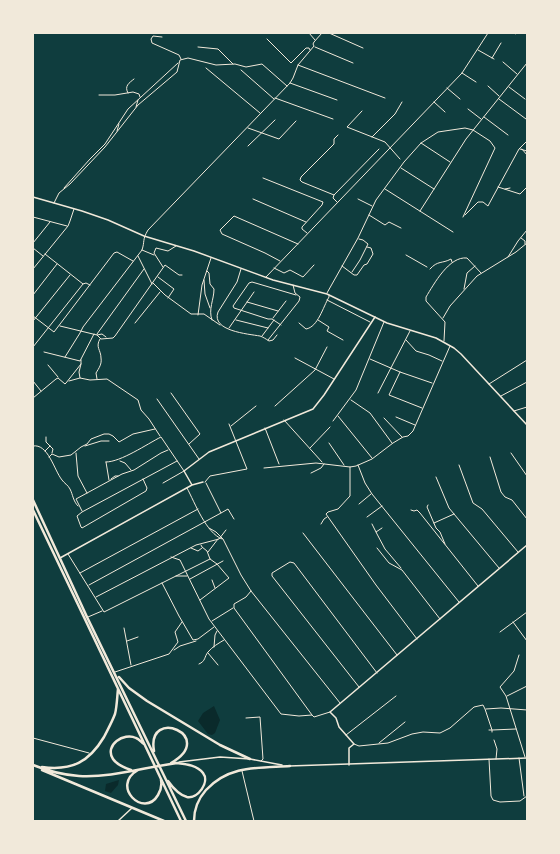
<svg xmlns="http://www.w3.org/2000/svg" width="560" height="854" font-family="'Exo 2',sans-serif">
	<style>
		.water { fill: #0a2a2b }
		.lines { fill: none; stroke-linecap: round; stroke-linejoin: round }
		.minor { stroke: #f1e9da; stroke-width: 1 }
		.tertiary { stroke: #f1e9da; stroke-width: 1.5 }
		.secondary { stroke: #f1e9da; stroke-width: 1.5 }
		.trunk { stroke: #f1e9da; stroke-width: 2.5 }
	</style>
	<rect width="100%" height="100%" fill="#0f3d3e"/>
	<path class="water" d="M214,706L220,720L215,733L212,735L208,734L198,721L203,713Z
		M119,780L118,785L111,793L105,791L106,784Z"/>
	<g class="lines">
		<path class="minor" d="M309,33L315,40
			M329,33L363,48
			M514,33L515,34
			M162,37L153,36L151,39L152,43L179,55L181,59
			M267,39L291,63L306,48H309L310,50
			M198,47L218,49L233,64
			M315,47L353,63
			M478,50L494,59
			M492,58L501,43
			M503,62L517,74
			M298,65L385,98
			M206,68L260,113
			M241,70L274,99
			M462,73L476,82
			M290,83L337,100
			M488,86L499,96
			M509,87L525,99
			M447,88L460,99
			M128,93C124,86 129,83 134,79
			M99,95H115L133,92L139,94L140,97
			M275,98L333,119
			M499,99L526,119
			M434,102L445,112
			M136,107L138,100
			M468,109L481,119
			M362,111L347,127L385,142L400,159
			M484,117L508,135
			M248,128L279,139L296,121
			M117,131L119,124
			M338,135L334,139V144L301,177L300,180L302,182L334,195L379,149
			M372,137L395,114L402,102
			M421,143L450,162
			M248,146L275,120
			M520,149L527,151
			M522,149L527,155
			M401,168L434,189
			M263,178L323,202L322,205L302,227V229L307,233
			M498,187L520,194L527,187
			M64,188L90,159L105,144L128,109L178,63
			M385,189L453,232
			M505,189L510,188
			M334,195L333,198L337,202
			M253,199L306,222
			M358,199L372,206
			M54,203L59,193L70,184L105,147L138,105L177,72L180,60L188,58L216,65L235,64L246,67L262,64L287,86
			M420,211L466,139L527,63
			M369,215L385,225L389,222L401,228
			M465,215L478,202H483L488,206L489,204L519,149L527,141
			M33,217L67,226
			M521,238L525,241V244
			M33,243L50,222
			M33,248L43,256
			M142,250L154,255
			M45,254L83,284L86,283L90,285
			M406,255L427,267
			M138,256L152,284
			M508,257L518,241L527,230
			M280,261L265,253L222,234L220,230L234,216L298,244
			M342,266L354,275H357L364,265L367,264L373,254L371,248L367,247
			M163,267L154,253L156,248L168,251L176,246
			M274,268L284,273L290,270L303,277L314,265
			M33,269L68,226L70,221L74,209
			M241,269L237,282L218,312C211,331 248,334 260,336C263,337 266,339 269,341L273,340L277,335
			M430,269C438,260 442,264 451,259L452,262
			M207,271L209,273L210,284L214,289C214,300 208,309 212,320
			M352,272L360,260L368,244L363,240L359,239
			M158,277L174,289L168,298
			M266,277L462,73L488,33
			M204,280L205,294L210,308
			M153,283L165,295L191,314H204L220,325
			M464,289L467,273L475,266
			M327,293L358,238L376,200L404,162L421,143L438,132L465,128L473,130L490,141L495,148L463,217
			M33,295L57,264
			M327,300L370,322
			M247,302L278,311
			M198,315L202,285L211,258
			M33,316L54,332L114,253L117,252L133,261
			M273,318L286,301
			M443,318L450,306L477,276L516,252L527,243
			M236,320L268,328
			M318,320L329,327L327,331L343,340
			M33,321L70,275
			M135,323L160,292
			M299,323L306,329C318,327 323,307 329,297V295
			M281,325L272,319H268L234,308L233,306L249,283L252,282L296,295
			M60,326L97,335L102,334L106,337
			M229,328L254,292
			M97,334L144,269
			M97,335L101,339L113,338L115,336L165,265L179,275H182
			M262,336L274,320
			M268,340L299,301L300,297L295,293L293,285
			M406,340L416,351L429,355L442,361
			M444,341L445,322L426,301V297C434,284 449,256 467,258L481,273
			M33,347L83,284
			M44,352L80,361L94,334
			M65,357L80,333L83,327L142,250C145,241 142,240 148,230L290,83L293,78L298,65L314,46L313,44L314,42L322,33
			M295,358L334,379
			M370,359L400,372L432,383
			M81,364L79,372L80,378L90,380L107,379L138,400L141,410L149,419L160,436
			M48,365L58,377
			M400,372L389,395L422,408
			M97,379L96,373C99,368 102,364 101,358C101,350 95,347 100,339
			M33,381L41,391
			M69,381L80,378
			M489,384L527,360
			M171,393L200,434L189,444
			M378,393L410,331
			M501,396L527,382
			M33,398L56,379L58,378L65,384L66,383L81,364V360
			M157,399L199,459
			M351,400L370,413L392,443
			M275,406L315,370L327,347
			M514,411L527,407
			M338,416L372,458
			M396,417L415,425
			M384,418L402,437
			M284,420L322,462
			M333,421L356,390L384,322
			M231,426L256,406
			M265,428L279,464
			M46,437V442L53,449L52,453
			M329,443L344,465
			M33,446C48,443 54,470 62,480C64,483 68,485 70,489C73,495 73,501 78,506
			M85,446L101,441H109
			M310,448L330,427
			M45,451L50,446
			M76,453L78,476L87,493
			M511,453L527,476
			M49,457L52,454L59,457L71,455L81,447L87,444L91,439L104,434H109L113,436L119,442L133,434L155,429
			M490,457L501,492L505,497L512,500L527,519
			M120,461L125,463L131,470
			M106,462C121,462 147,444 161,437L184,471L163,483
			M106,462L109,480
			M358,465L365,483L372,494L459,602
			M459,465L473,503L482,509L518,552
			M350,467V496L338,509L328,512L326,514L376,585L417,639
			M264,468L316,463L350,467L356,466L372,459L393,443L403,437L408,436L413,431L450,346
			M311,473L321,468L324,464
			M436,477L449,508L499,568
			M111,479L115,476H118
			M143,479L147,488L146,491L82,528L81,527L77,516L82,512L177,461
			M205,482L210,476L247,469L229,424
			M206,483L221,513L228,509L234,519
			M187,488C195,503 206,533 222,539
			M359,504L371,494
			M428,505L427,507L436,528L440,532L445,544
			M411,510L414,511L417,510L420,513L478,586
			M82,511L76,499L122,474L134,470L161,453L168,450
			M367,517L382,506
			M434,523L454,514
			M321,524L324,519L327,517
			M372,524L376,532
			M209,528L216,532L223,539L241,575L251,591L340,703
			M382,528L376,532L377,534L385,549L401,568
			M303,533L397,655
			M191,548L198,551L202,548
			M377,548L389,563L402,570L440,619
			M208,552L218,539
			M68,554L104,612L210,559
			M171,557L180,560L209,619L281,714L299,716L312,715L314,717L330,712
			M80,573L198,509
			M176,576H187
			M190,579L223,561
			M212,580L215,588
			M162,583L179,616L193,640L198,639L214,627
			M89,585L221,513
			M251,591L246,597L234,604V608L312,715
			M96,597L196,545L219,539L226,530
			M200,600L229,578L217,564L210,559L207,551L202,547L201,545
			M88,617L102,611
			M212,621L233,608
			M513,622L527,641
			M124,628L131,665
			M500,632L527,612
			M127,641L138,637
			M214,647L215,635L217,631
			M174,650L180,646L196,641
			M208,653L218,665
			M519,655L514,671L500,687L506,696L525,757
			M199,664C206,661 204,657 208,652C212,647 219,643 224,640
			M115,672L169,654L178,642L175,632L182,622
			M359,687L272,576V573L290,562L294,563L377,673
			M507,696L527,686
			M486,709L501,708L527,710
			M246,718L260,717L263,759L261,761
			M489,730H492V732
			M346,735L396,696
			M33,738L89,753
			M494,740L497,749L496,759
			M379,743L405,722
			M354,744L359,746L388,743L412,734L423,732L440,733L450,728L474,707L483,705L485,709L492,730L516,729
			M519,758L524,796
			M489,759L491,796L493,800L500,802L520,801L527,796
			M242,771L254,821"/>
		<path class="tertiary" d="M192,485L184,471L209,452L313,409L324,395L375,317
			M60,558L192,485L203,482
			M349,765V748L354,744L339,727L336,718L330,712L527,545
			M118,821L132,808"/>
		<path class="secondary" d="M33,197L82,211L108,220L144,236L194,251L273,280L327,294L387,323L436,338L454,348L461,354L527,425
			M179,762L220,757L250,759L282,765
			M289,766L527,758"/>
		<path class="trunk" d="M33,500L87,617L186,821
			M33,510L181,821
			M119,677L129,688L147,701L220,745L250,759
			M154,751C146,706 218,736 171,763
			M33,765C48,771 63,775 79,776C111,778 145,767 177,763C185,764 197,765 203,773C210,782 198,799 187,797C179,795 173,788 168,781
			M42,767C72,771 89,762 104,737C108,729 112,722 115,714C117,706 117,698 118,689
			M42,770L164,821
			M131,770C125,768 117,765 113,759C104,745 124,732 136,738C139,739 141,742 144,744
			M138,770C110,786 144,819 158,795C161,790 162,785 161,780
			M194,821C194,809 198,799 206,790C229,765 258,768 290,766"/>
	</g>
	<rect width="560" height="854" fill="none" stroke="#f1e9da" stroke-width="68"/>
</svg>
